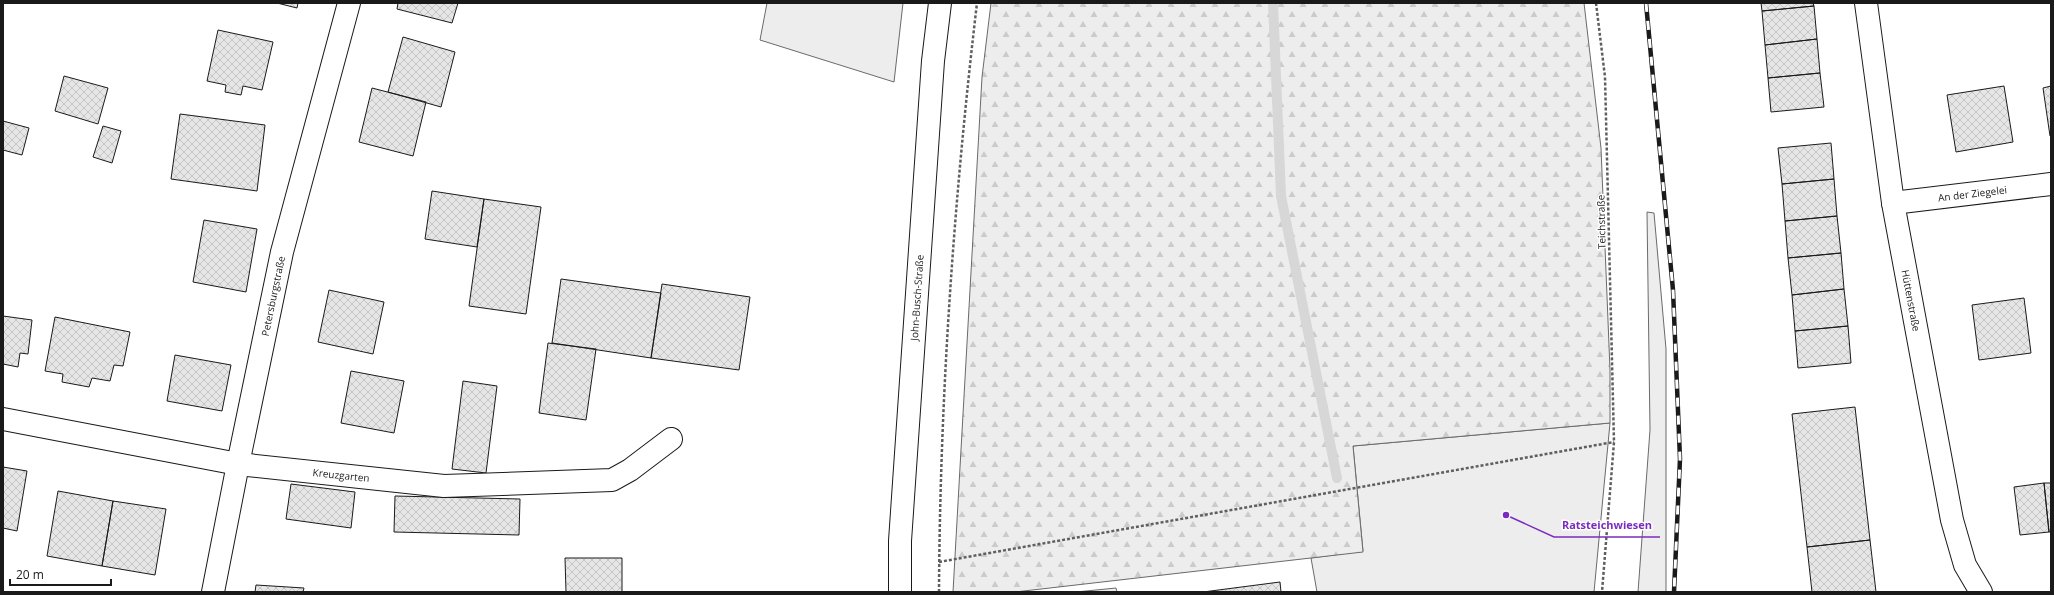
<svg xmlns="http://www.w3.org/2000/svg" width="2054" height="595" font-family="'Open Sans',sans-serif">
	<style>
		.built { fill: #ededed; stroke: #6a6a6a }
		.forest { fill: url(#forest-firs); stroke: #6a6a6a }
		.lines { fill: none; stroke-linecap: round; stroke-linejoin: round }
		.stream { stroke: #d7d7d7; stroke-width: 10 }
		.building { fill: url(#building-cross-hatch); stroke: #1a1a1a }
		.minor-casing { stroke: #1a1a1a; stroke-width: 24 }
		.secondary-casing { stroke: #1a1a1a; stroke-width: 24 }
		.path { stroke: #5f5f5f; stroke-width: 2.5; stroke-dasharray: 3 2; stroke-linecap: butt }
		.minor { stroke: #fff; stroke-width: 22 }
		.secondary { stroke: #fff; stroke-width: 22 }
		.rail-casing { stroke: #1a1a1a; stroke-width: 4.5 }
		.rail { stroke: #fff; stroke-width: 3; stroke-dasharray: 9; stroke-linecap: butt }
		.labels { text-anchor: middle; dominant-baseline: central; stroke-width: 3; stroke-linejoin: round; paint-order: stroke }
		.street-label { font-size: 10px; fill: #1a1a1a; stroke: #fff }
		.leader { fill: none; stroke: #7b2cbf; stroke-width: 1.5 }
		.callout-dot { fill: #7b2cbf; stroke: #fff; stroke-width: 1.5 }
		.callout-label { font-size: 11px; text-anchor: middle; font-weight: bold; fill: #7b2cbf; stroke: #fff; stroke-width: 3; stroke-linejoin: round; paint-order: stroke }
	</style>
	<defs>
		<pattern id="forest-firs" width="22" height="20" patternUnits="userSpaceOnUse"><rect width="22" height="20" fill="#ededed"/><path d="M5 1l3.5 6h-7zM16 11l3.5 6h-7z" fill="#cbcbcb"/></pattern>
		<pattern id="building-cross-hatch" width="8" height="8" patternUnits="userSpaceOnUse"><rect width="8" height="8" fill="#e6e6e6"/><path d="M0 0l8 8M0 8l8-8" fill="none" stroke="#c5c5c5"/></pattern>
	</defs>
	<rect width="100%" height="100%" fill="#fff"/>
	<path class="built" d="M767,3H903L894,82L760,40Z
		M1647,212L1654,213L1666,349V592H1638L1650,430Z
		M1610,423L1594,592H1317L1311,558L1363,551L1353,446Z
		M1116,588L1117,592H1076Z"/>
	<path class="forest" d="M991,3H1584L1601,148L1610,370V423L1353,446L1363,552L1015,592H953L982,77Z"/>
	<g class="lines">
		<path class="stream" d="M1273,3L1281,196L1337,478"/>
	</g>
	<path class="building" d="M277,3H298L297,8Z
		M398,3H458L452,23L397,9Z
		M1761,3H1813L1814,6L1762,11Z
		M1814,6L1817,39L1765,45L1762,11Z
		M218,30L273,42L262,90L243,86L241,95L225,92L226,85L207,81Z
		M403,37L455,52L441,107L388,92Z
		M1817,39L1820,73L1768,78L1765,45Z
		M1820,73L1824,107L1771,112L1768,78Z
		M64,76L108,88L98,124L55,111Z
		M2004,86L2013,142L1956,152L1947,95Z
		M2051,86V136H2050L2043,88Z
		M372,88L426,102L413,156L359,142Z
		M180,114L265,125L257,191L171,179Z
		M3,121L29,128L22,155L3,150Z
		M103,126L121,131L112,163L93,157Z
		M1831,143L1834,179L1782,184L1778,148Z
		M1834,179L1837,216L1785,221L1782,184Z
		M432,191L484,199L477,247L425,239Z
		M484,199L541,207L526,314L469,306Z
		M1837,216L1841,253L1788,258L1785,221Z
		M204,220L257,229L246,292L193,282Z
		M1841,253L1844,289L1792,295L1788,258Z
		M561,279L661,293L651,358L552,343Z
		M662,284L750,297L739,370L651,358Z
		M1844,289L1848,326L1795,331L1792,295Z
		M329,290L384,302L373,354L318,342Z
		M2024,298L2031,353L1979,360L1972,305Z
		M3,316L32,320L28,354L20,353L18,367L3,364Z
		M55,317L130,332L123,366L114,365L110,381L92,378L89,387L62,382L63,374L45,371Z
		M1848,326L1851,363L1798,368L1795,331Z
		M548,343L596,349L586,420L539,413Z
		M175,355L231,365L222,411L167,401Z
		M351,371L404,381L394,433L341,423Z
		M463,381L497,386L486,473L452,469Z
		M1855,407L1870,540L1807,547L1792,414Z
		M3,467L27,471L17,531L3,528Z
		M2044,483L2049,532L2020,535L2014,487Z
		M2044,483H2051V532H2049Z
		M291,484L355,492L351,528L286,519Z
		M58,491L113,501L102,566L47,556Z
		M395,496L520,499L519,535L394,532Z
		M113,501L166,509L155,575L102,566Z
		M1870,540L1876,592H1812L1807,547Z
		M565,558H622V592H566Z
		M1280,582L1281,592H1203Z
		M256,585L304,588L303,592H255Z"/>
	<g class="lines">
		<defs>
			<g id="minor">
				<path id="s1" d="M1866,3L1893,203L1952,520L1965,565L1981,592"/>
				<path id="s2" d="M1893,203L2051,184"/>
				<path id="s3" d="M3,419L238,464L444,486L612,480L630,470L671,439"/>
				<path id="s4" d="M213,592L238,464L282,252L349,3"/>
			</g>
			<g id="secondary">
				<path id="s5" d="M900,592V541L933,61L940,3"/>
			</g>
		</defs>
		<use href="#minor" class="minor-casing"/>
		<use href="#secondary" class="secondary-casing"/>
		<path class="path" d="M1596,3L1605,77L1614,442L1602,592
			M939,562L1614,442
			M939,592C940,396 954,198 977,3"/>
		<use href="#minor" class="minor"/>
		<use href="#secondary" class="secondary"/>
		<defs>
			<path id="rail" d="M1646,3L1673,290L1680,459L1674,592"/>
		</defs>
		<use href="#rail" class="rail-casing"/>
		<use href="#rail" class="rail"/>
	</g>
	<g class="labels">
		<g class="street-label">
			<text stroke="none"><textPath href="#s2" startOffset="80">An der Ziegelei</textPath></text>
			<text transform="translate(1601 222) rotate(-91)">Teichstraße</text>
			<text stroke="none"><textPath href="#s4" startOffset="302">Petersburgstraße</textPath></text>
			<text stroke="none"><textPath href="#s5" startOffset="295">John-Busch-Straße</textPath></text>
			<text stroke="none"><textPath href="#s1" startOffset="301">Hüttenstraße</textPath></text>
			<text stroke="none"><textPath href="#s3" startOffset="343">Kreuzgarten</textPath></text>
		</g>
	</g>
	<path class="leader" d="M1506 515L1554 537H1660"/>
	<circle class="callout-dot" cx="1506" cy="515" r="4"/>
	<g class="callout-label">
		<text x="1607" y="529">Ratsteichwiesen</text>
	</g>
	<rect width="2054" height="595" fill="none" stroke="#1a1a1a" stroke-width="8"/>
	<path d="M10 579v6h101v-6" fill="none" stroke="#1a1a1a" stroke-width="2"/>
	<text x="16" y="579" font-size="12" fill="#1a1a1a" stroke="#ffffff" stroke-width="3" paint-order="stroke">20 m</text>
</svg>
